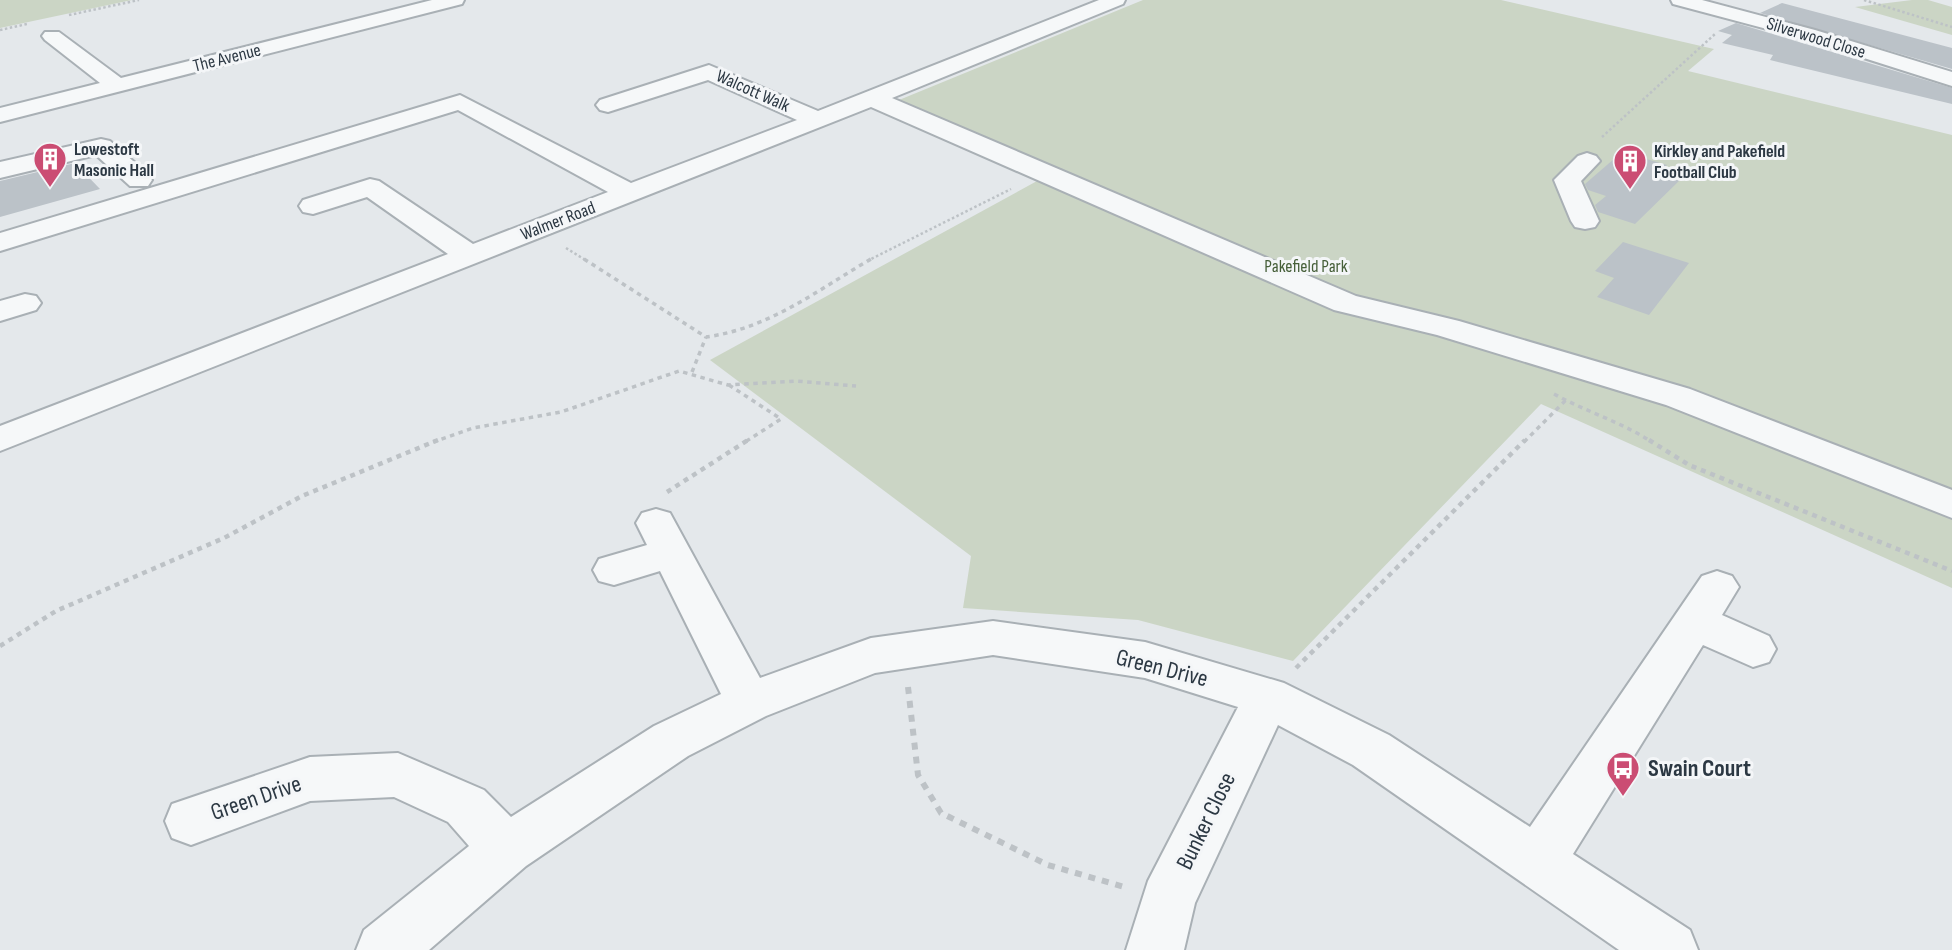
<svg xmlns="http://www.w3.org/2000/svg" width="1952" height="950" font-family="'Sofia Sans Condensed',sans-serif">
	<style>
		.green { fill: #cbd5c5 }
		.building { fill: #bbc2c8 }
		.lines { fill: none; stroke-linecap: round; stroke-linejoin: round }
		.minor-casing { stroke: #a9b0b5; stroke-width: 4 }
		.path-far3 { stroke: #bdc2c6; stroke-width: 2.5; stroke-dasharray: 2.5 2.5; stroke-linecap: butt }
		.path-far2 { stroke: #bdc2c6; stroke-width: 3.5; stroke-dasharray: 4.5 4.5; stroke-linecap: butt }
		.path-far1 { stroke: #bdc2c6; stroke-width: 4.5; stroke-dasharray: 5 5; stroke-linecap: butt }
		.path { stroke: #bdc2c6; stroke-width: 6; stroke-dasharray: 7 7; stroke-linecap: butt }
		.minor { fill: #f6f8f9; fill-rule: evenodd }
		.labels { text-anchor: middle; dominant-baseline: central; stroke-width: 6; stroke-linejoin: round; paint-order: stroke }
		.far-street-label { font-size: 18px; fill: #2c3843; stroke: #f4f6f8 }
		.far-poi-label { font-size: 18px; font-weight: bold; fill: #2c3843; stroke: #f4f6f8; text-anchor: start }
		.far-park-label { font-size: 18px; fill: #465f39; stroke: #f4f6f8 }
		.near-street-label { font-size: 24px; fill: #2c3843; stroke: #f4f6f8 }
		.near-poi-label { font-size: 24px; font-weight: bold; fill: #2c3843; stroke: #f4f6f8; text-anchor: start }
	</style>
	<rect width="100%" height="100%" fill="#e4e8eb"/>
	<path class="green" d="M0,0H132L0,28Z
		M1143,0H1501L1714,49L1688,71L1952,135V588L1541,404L1293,661L1138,620L963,608L971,556L710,360L1059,169L899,100Z
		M1912,0H1928L1952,7V35L1855,7Z"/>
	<path class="building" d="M1782,3L1952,48V69L1760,13Z
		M1736,23L1952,88V104L1770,60L1773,55L1722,43L1732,35L1718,31Z
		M1622,152L1667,165L1658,174L1680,180L1635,224L1598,212L1595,205L1606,196L1588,190L1585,184Z
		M75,163L100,189L0,217V181Z
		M1623,242L1689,263L1649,315L1597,297L1614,278L1595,271Z"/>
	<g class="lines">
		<defs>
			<path id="minor" d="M432,0H464L462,4L0,122V108L100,83L45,40L42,36L45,32H59L121,78Z
				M1099,0H1125L1123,4L892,98L1356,296L1459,321L1690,389L1952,490V518L1666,405L1437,335L1334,310L871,107L0,451V426L448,254L367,197L313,214L303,212L299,206L303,200L370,179L379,181L473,244L608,192L458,110L0,251V233L460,95L631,183L797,120L708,80L608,112L600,110L596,105L600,100L709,65L818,111Z
				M1671,0H1702L1815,30L1952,72V86L1801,38L1673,4Z
				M101,139L110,141L148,174L152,180L148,186H130L96,155L0,178V162Z
				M1587,153L1596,156L1600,161L1581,181L1599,221L1595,227L1585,229L1575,227L1571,221L1554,180L1578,156Z
				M25,294L36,296L41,303L36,310L0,321V301Z
				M656,509L670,513L760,678L871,638L993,621L1145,642L1284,683L1389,735L1530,827L1702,576L1717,571L1732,576L1739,587L1722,615L1769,636L1776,649L1769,662L1753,667L1703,645L1573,854L1690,930L1698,950H1619L1353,765L1278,725L1195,903L1184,950H1126L1148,881L1238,707L1145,678L993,655L875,673L766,716L688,756L526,866L429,950H356L364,930L469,846L448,822L394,797L310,801L191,845L172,838L165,821L172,804L310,757L398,753L484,790L511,817L654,726L721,694L660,571L614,585L599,581L593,570L599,559L647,545L636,523L642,513Z"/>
		</defs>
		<use href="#minor" class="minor-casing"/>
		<path class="path-far3" d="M1864,0L1952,27
			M69,15L139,0
			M0,30L27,24
			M1602,137L1715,34
			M566,248L587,261
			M867,261L1011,189"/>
		<path class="path-far2" d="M584,259L706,337C770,328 816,291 871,259
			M692,372L706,337
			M729,385L781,419L745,442
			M1554,394C1587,412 1621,422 1652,442
			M433,442L473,428L561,412L679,371L728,385L796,381L856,386
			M1524,442L1566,400"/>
		<path class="path-far1" d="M1649,440L1689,465L1952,571
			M667,492L748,440
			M0,646L56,611L224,538L302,496L438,440
			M1296,668L1525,440"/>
		<path class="path" d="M908,687L918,775L941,813L1048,865L1128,888"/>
		<use href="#minor" class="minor"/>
	</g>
	<defs>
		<symbol id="building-pin" viewBox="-11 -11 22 30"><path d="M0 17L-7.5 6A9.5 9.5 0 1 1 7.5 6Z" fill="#cb4d73" stroke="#f4f6f8"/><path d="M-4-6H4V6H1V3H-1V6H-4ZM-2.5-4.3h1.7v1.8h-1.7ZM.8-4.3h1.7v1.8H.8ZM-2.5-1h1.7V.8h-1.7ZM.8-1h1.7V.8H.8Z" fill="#fff"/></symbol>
		<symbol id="bus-pin" viewBox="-11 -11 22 30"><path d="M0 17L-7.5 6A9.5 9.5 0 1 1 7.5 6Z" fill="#cb4d73" stroke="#f4f6f8"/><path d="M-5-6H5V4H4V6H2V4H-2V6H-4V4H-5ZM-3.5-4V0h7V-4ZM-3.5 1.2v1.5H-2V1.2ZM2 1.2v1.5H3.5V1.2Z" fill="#fff"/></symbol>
	</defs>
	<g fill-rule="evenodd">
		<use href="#building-pin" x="31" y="140" width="38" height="52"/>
		<use href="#building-pin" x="1611" y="142" width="38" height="52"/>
		<use href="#bus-pin" x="1604" y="749" width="38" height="52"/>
	</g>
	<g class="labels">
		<g class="far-street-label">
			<text transform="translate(1816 38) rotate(17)">Silverwood Close</text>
			<text transform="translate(227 58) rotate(-14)">The Avenue</text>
			<text transform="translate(753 91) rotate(24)">Walcott Walk</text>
			<text transform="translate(558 221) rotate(-21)">Walmer Road</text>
		</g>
		<g class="far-poi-label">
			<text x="74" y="149">Lowestoft<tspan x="74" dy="21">Masonic Hall</tspan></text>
			<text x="1654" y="151">Kirkley and Pakefield<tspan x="1654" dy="21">Football Club</tspan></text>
		</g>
		<g class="far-park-label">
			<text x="1306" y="266">Pakefield Park</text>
		</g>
		<g class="near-street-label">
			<text transform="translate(1162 668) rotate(14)">Green Drive</text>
			<text transform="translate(256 798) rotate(-19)">Green Drive</text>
			<text transform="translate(1206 821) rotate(-64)">Bunker Close</text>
		</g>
		<g class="near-poi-label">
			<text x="1648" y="768">Swain Court</text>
		</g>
	</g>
</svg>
